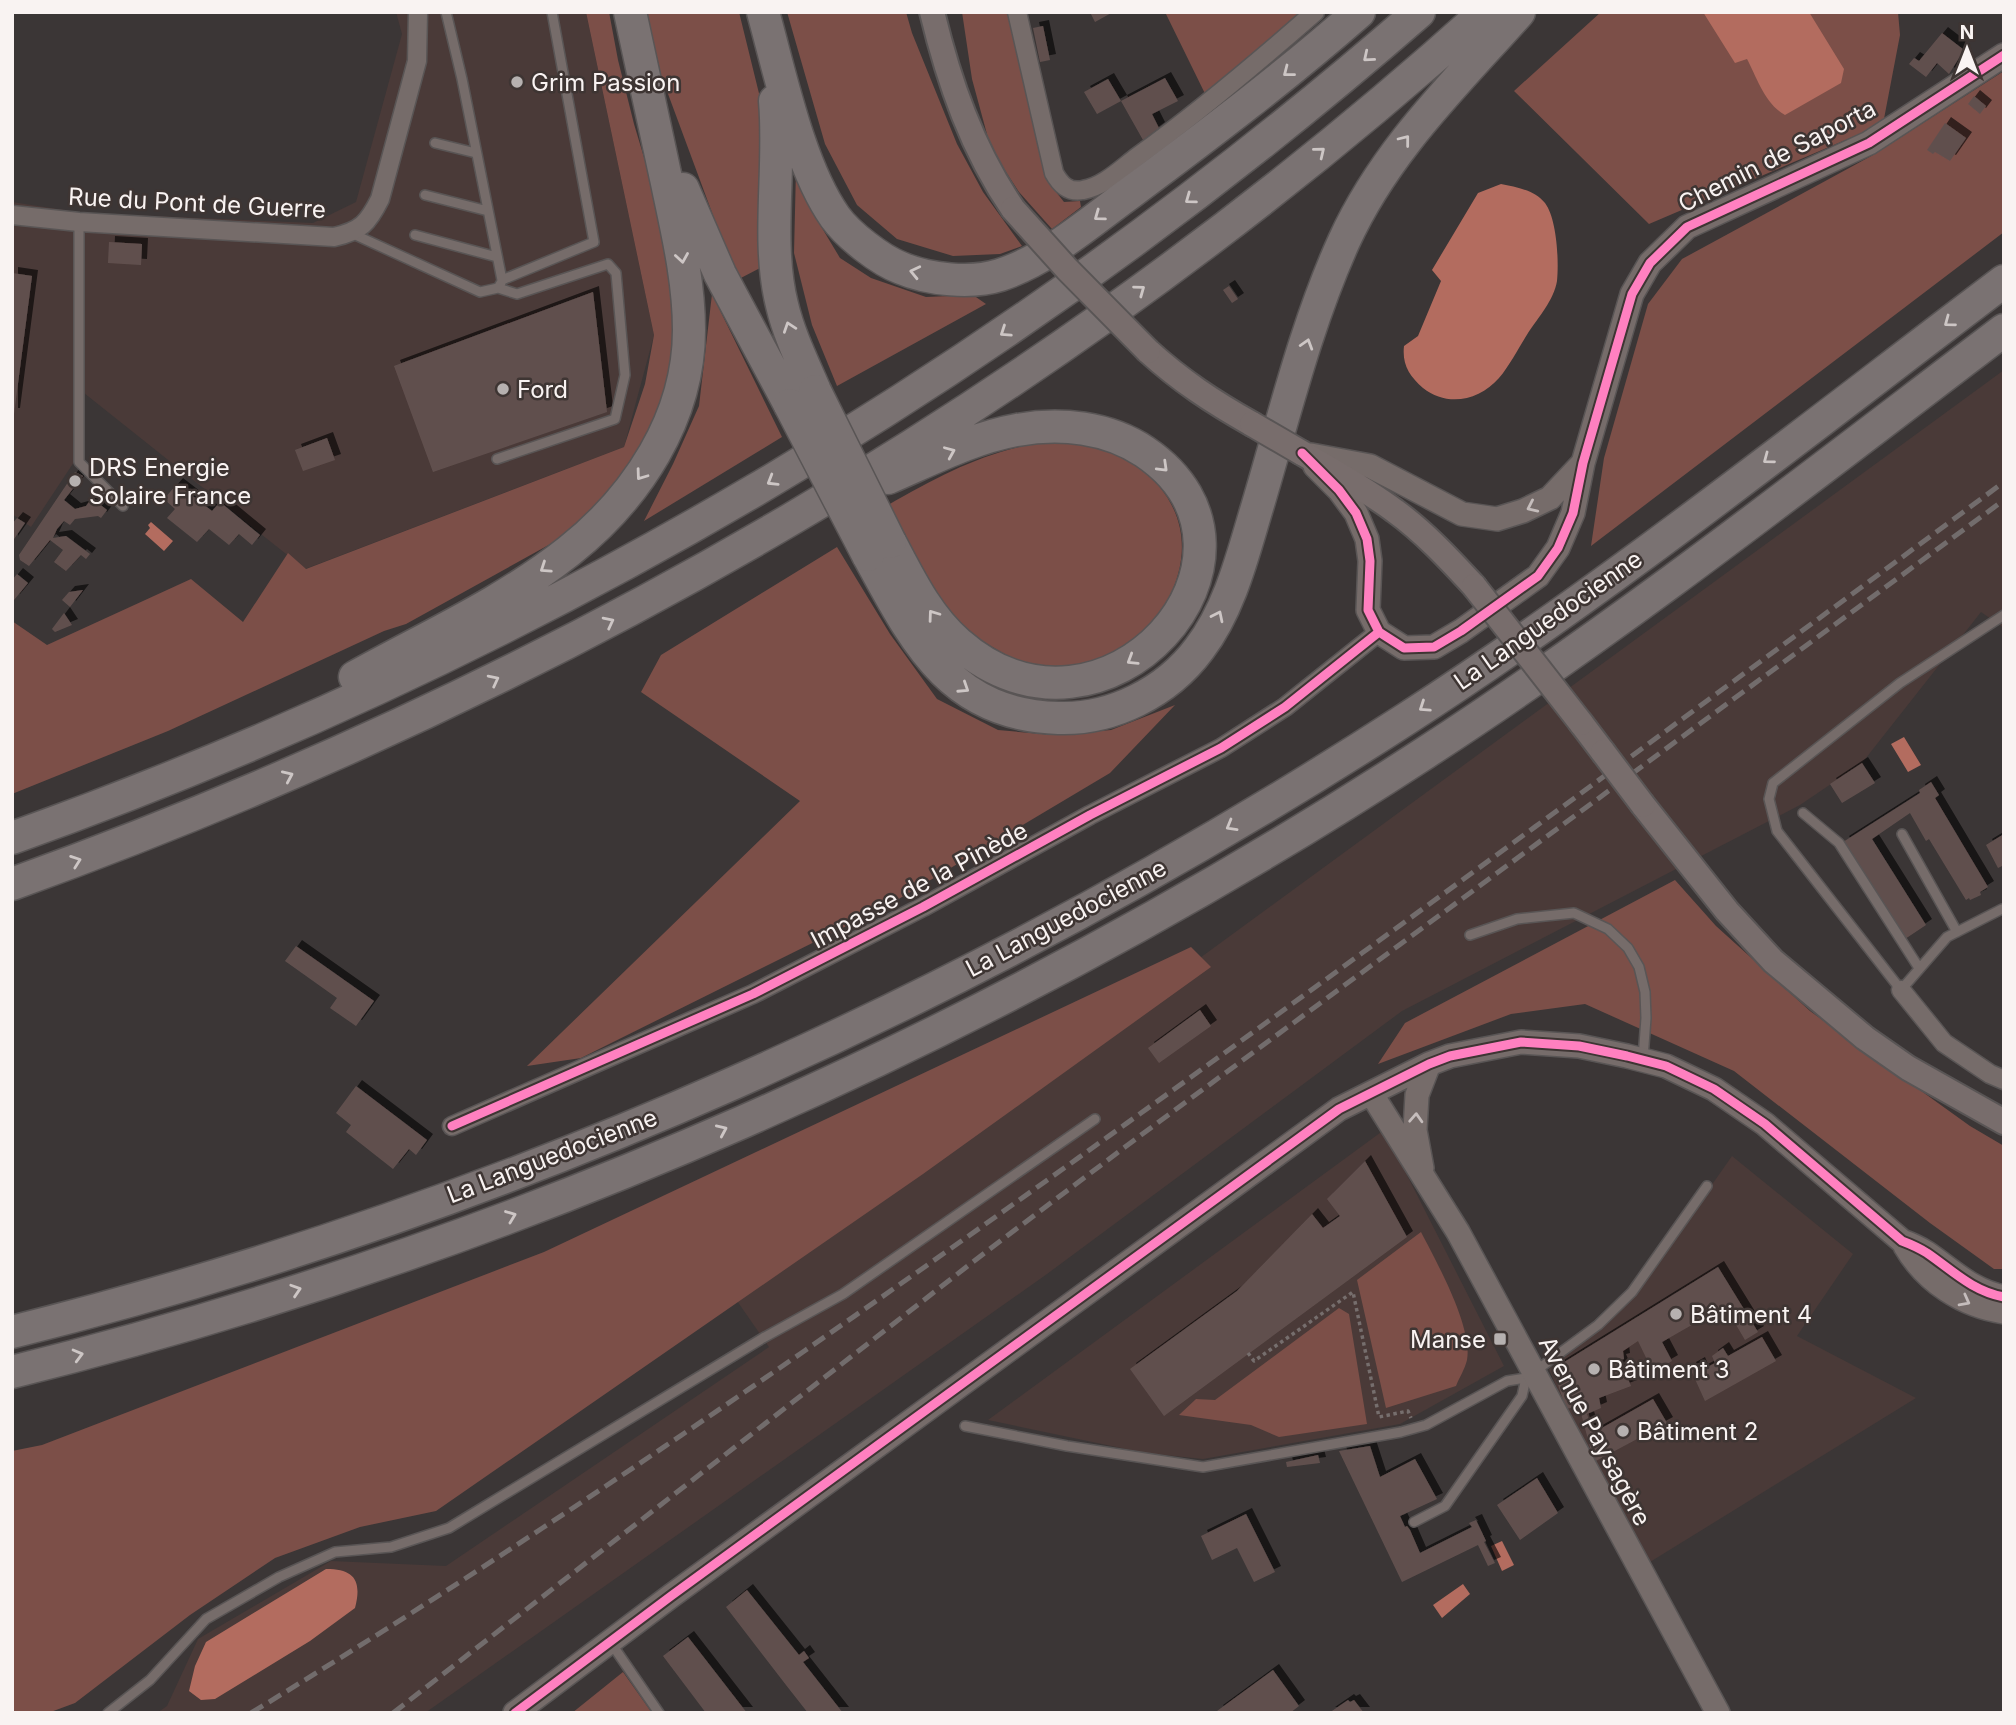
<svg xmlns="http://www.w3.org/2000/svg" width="2016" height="1725" font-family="Inter,sans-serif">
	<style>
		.built { fill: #4a3a38 }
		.green { fill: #7c4f48 }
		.water { fill: #b36c5f }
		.building { fill: #61504e; filter: url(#shadow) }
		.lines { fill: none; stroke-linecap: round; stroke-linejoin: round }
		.service-casing { stroke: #595555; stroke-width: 12 }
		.minor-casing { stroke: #595555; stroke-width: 21 }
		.tertiary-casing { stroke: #595555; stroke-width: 26 }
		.secondary-casing { stroke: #595555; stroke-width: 28 }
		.motorway-casing { stroke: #595555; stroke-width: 35 }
		.path { stroke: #766e6d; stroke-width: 3.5; stroke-dasharray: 3.5 3.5; stroke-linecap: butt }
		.service { stroke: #766c6a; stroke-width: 9 }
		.minor { stroke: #766c6a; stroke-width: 18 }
		.tertiary { stroke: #766c6a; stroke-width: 23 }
		.secondary { stroke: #786d6c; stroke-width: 24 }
		.motorway { stroke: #7a7272; stroke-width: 32 }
		.rail { stroke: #726c6c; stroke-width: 5; stroke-dasharray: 14 7; stroke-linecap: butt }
		.secondary-bridge-casing { stroke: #595555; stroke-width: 28; stroke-linecap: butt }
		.motorway-bridge-casing { stroke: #595555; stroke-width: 35; stroke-linecap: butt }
		.secondary-bridge { stroke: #786d6c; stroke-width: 24 }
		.motorway-bridge { stroke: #7a7272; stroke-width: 32 }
		.cycleway-casing { stroke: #3e3533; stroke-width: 13 }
		.cycleway { stroke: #ff80c0; stroke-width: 9 }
		.oneway { stroke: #cdc6c5 }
		.oneway2 { stroke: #c5bdbc }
		.poi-dot { fill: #b6b1b0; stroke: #3e3533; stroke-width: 2.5 }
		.labels { text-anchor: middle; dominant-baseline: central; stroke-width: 5; stroke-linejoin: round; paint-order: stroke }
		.poi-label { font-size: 24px; fill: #f9f3f2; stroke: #3e3533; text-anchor: start }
		.street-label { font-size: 24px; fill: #f9f3f2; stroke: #3e3533 }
	</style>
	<defs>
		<filter id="shadow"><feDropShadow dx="6" dy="-6" stdDeviation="0" flood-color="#0009"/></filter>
	</defs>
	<rect width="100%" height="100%" fill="#3b3636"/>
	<path class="built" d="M396,12H586L654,335L624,447L305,569L74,385V462L31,527L12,514V202L83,213L313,223L356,202L402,34Z
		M2004,370V628L1981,612L1862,763L1800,805L1402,1011L1047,1274L425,1713H157L167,1706L198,1639L331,1561L446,1566L769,1347L735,1298Z
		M1384,1130L1504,1366L1400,1424L1203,1459L1145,1453L988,1420Z
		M1732,1156L1853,1254L1797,1336L1916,1398L1650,1562L1587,1461L1549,1369L1632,1299Z"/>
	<path class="green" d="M586,12H609L618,60L634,124L663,221L671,267L675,353L660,406L641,450L621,482L596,506L554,542L406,624L384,631L168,731L12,794V621L47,645L191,579L243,622L288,553L306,569L624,447L645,384L654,335Z
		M647,12H739L768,130L762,267L737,280L661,75Z
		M787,12H906L912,33L957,144L983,192L1022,246L1000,254L953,256L897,239L857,205L825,144Z
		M962,12H1009L1021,56L1030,112L1049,183L1064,202L1080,201L1081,207L1052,229L1019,192L991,149L972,79Z
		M1165,12H1326L1214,112Z
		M1601,12H1898L1900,35L1883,124L1649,224L1514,91Z
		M2004,71V232L1591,546L1604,458L1648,304L1682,259L1873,155Z
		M796,169L816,218L840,258L871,278L926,297L973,295L986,304L837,386L812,325L794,253Z
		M712,294L782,437L644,521L673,464L699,406Z
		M1050,441C1091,443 1131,453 1159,486C1197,532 1184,587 1147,630C1119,663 1059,675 1019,662C1011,659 1003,653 996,649C971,634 948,621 931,596C925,587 922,576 917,567C907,546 897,525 888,505C942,474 987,450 1050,441Z
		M837,547L890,634L937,699L998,730L1053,735L1111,730L1175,705L1110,773L887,906L581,1058L527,1066L800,801L641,692L661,655Z
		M1675,880L1716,926L1810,1011L1970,1126L2004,1146V1269H1994L1930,1223L1734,1071L1585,1004L1511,1014L1378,1064L1405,1023Z
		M1191,947L1211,967L923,1174L436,1511L360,1527L275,1558L190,1615L75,1703L48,1713H12V1451L42,1445L544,1252Z
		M1421,1232C1436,1261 1473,1327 1467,1360C1465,1369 1459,1378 1456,1386L1386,1408L1357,1280Z
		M1339,1308L1349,1314L1367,1424L1279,1437L1251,1425L1179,1415L1196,1399L1215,1400Z
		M623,1672L652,1713H572Z"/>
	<path class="water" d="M1703,12H1809L1844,69L1841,83L1785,115C1765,104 1757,78 1747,59L1735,63Z
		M1501,184C1516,187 1535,190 1545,203C1557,219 1559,261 1557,281C1554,300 1538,318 1528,333C1519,347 1510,365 1499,378C1479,401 1447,407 1423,388C1409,376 1402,364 1404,346L1418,336L1441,281L1432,270L1478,193Z
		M151,522L173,541L164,551L145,534L150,528L148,525Z
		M1904,737L1921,765L1908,772L1891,744Z
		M1502,1541L1514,1565L1502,1571L1491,1546Z
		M326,1569C355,1569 362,1581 355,1608L310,1641L215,1699L201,1700L189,1691L195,1666L206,1642Z
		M1463,1584L1470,1594L1442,1618L1433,1605Z"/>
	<path class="building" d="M1090,12H1113L1095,22Z
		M1043,26L1050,60L1040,62L1033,28Z
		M1942,33L1964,50L1949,74L1937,63L1926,77L1909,64L1914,58L1919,61Z
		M1165,78L1178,101L1152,114L1159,128L1143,140L1121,101Z
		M1108,79L1121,101L1097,114L1084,92Z
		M1974,96L1986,106L1980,114L1968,104Z
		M1945,123L1966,138L1950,161L1935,152L1933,154L1927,150Z
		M109,242L142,244L141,265L108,263Z
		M12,273L32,276L14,414H12Z
		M1229,286L1238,299L1232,303L1223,290Z
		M593,292L607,412L433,472L394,366Z
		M327,438L335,460L303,471L295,450Z
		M75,472L83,476L64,500L75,509L86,506L92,498L107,510L101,518L98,516L75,519L70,525L64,521L57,529L53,538L66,536L90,554L86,559L81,555L66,571L54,562L63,550L50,540L29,566L20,560L19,555Z
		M177,484L212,511L220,502L260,535L252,545L239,534L229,545L209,529L197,542L167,518L175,509L164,499Z
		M17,518L25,523L12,542V524Z
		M17,574L28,583L14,600L12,598V580Z
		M83,590L70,607L62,600L69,592Z
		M64,613L72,625L55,632L52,629Z
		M1862,763L1875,783L1842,803L1830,784Z
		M1931,782L1939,795L1935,798L1988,887L1980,892L1981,895L1970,900L1969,898L1966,900L1929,839L1926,841L1910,813L1872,839L1926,925L1905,939L1843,842L1920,793L1919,790Z
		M2004,834V865L1998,868L1986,845Z
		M296,946L374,1001L356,1026L330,1008L337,998L285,961Z
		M1200,1010L1211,1026L1159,1063L1148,1048Z
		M356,1086L427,1140L416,1155L409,1149L393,1169L346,1132L351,1125L336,1113Z
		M1365,1161L1407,1237L1164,1416L1130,1369L1237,1291L1312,1214L1323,1228L1340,1216L1327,1199Z
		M1718,1267L1758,1332L1745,1340L1725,1306L1662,1342L1672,1361L1653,1372L1638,1341L1623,1351L1624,1359L1620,1360L1631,1386L1599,1398L1601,1408L1587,1414L1593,1433L1653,1399L1667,1423L1594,1462L1578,1402V1406L1566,1409L1553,1369Z
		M1762,1337L1776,1361L1705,1401L1690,1368L1699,1363L1702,1370L1715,1363L1712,1356L1723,1348L1728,1356Z
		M1370,1446L1380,1477L1415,1459L1437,1499L1400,1516L1405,1527L1407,1526L1410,1530L1420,1553L1472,1527L1469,1523L1476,1520L1486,1541L1484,1542L1495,1563L1488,1566L1478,1545L1402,1582L1339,1451Z
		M1318,1455L1320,1463L1287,1467L1286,1462Z
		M1537,1478L1558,1513L1520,1540L1497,1505Z
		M1246,1514L1275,1572L1254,1582L1237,1548L1212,1560L1201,1536Z
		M747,1590L799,1655L804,1651L809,1658L803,1662L843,1713H808L786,1685L726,1607Z
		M688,1637L747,1713H706L663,1656Z
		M1273,1670L1299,1706L1290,1713H1219L1217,1711Z
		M1348,1700L1350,1702L1354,1700L1364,1713H1329Z"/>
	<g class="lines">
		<defs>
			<path id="service" d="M446,12L462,79L502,280L594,242L552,12
				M435,143L476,153
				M425,195L488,211
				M79,222V462L123,506
				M351,233L480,292L498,288L501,283
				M415,235L497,257
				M497,459L615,419L625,375L616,273L608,264L517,294L498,288
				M1803,813L1839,843L1919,968
				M1902,834L1957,932
				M2002,909L1947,937L1901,990L1777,831L1769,799L1773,783L1900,683L2004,615
				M1470,935L1517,919L1574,913L1608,929L1628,948L1639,967L1645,992L1646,1018L1643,1058
				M965,1426L1067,1446L1203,1467L1401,1432L1426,1425L1507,1381L1526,1378L1598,1325L1632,1292L1707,1186
				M1414,1522L1445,1506L1522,1396L1526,1378
				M611,1643L659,1713
				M108,1713L150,1680L206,1619L279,1577L335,1552L391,1547L449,1528L763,1338L843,1294L1095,1119"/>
			<path id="minor" d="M1017,12L1054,173C1060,184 1068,193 1083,190C1103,187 1121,169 1137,157C1199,112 1257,63 1315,12
				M12,215L79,222L334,237C361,231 368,223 380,199L417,61L418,12
				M1901,990L1944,1043L1990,1074L2004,1080
				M452,1126L753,994L923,907L1090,815L1221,748L1285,707L1379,632"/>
			<path id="tertiary" d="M1311,455L1370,466L1462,514L1497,519L1523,511L1550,498L1583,463
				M1315,466L1339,490L1356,513L1367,539L1370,561L1368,610L1379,632L1404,648L1434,647L1461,631L1538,576L1558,548L1573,513L1583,463L1632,294L1650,263L1687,227L1869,143L2004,55
				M1371,1093L1458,1232L1718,1713
				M1422,1168L1415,1130L1417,1095L1429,1064
				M1905,1246C1926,1282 1963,1306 2004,1312
				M515,1713L671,1596L1339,1109L1429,1064L1450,1056L1521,1042L1579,1046L1627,1056L1666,1066L1714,1089L1765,1124L1902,1241C1910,1244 1919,1248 1927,1253C1952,1270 1972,1291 2004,1297"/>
			<path id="secondary" d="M932,12C949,82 972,149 1013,209
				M1148,351C1181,381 1213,402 1252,424
				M1302,453C1334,472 1366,489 1395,511C1424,532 1449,559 1474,586
				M1581,723L1603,752
				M1643,805L1727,911L1773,961L1865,1038L1908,1068L2004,1122"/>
			<path id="motorway" d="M763,12C780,73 799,166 835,217C848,235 880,260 901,268C929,280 972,284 1000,275C1047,260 1091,221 1130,193C1208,135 1286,76 1359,12
				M775,101C781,167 766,242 782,305C789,335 803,363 815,391
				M683,189L720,274L790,405
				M888,478C930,460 972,438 1017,430C1060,422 1108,427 1145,452C1295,554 1105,772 958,643C927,616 909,578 890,542
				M868,555C914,639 949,715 1058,718C1112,720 1167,692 1199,649C1229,610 1242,558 1256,511C1283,421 1305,327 1344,241C1385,151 1454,85 1519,12
				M355,677C427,637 505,602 569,551C637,497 689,418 689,330C689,280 677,231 667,183C655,126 642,69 630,12
				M12,838C527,654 1007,371 1419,12
				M12,884C552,689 1058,397 1485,12
				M12,1332C506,1209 979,995 1406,719C1613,585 1807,430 2004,281
				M12,1372C512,1248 993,1034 1425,753C1625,623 1813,475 2004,330"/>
		</defs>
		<use href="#service" class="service-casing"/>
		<use href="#minor" class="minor-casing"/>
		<use href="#tertiary" class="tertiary-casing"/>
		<use href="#secondary" class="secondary-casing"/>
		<use href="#motorway" class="motorway-casing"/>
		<path class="path" d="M1248,1353L1254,1361L1353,1292L1379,1417L1408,1411L1411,1418"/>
		<use href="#service" class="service"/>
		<use href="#minor" class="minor"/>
		<use href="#tertiary" class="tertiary"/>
		<use href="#secondary" class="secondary"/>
		<use href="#motorway" class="motorway"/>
		<path class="rail" d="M251,1713C573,1517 881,1300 1187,1080C1461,882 1733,682 2004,482
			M393,1713L987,1251L1141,1135L2004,500"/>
		<defs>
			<path id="secondary-bridge" d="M1013,209L1067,269L1148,351
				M1252,424L1302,453
				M1474,586L1581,723
				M1603,752L1643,805"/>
			<path id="motorway-bridge" d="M815,391L890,542
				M790,405L868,555"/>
		</defs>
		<use href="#secondary-bridge" class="secondary-bridge-casing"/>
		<use href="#motorway-bridge" class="motorway-bridge-casing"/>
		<use href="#secondary-bridge" class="secondary-bridge"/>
		<use href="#motorway-bridge" class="motorway-bridge"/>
		<defs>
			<path id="cycleway" d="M1302,453L1339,490L1356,513L1367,539L1370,561L1368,610L1379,632L1404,648L1434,647L1461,631L1538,576L1558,548L1573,513L1583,463L1632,294L1650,263L1687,227L1869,143L2004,55
				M452,1126L753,994L923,907L1090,815L1221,748L1285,707L1379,632
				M515,1713L671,1596L1339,1109L1429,1064L1450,1056L1521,1042L1579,1046L1627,1056L1666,1066L1714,1089L1765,1124L1902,1241C1910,1244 1919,1248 1927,1253C1952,1270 1972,1291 2004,1297"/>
		</defs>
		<use href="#cycleway" class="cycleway-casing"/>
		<use href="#cycleway" class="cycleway"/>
	</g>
	<defs><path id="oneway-chevron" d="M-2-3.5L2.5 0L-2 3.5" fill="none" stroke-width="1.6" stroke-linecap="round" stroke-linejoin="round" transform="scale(1.75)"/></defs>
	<g class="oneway">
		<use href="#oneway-chevron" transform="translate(1368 57) rotate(140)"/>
		<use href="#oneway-chevron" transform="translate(1288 72) rotate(142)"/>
		<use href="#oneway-chevron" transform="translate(1405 140) rotate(-52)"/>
		<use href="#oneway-chevron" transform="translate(1320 152) rotate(-39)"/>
		<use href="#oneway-chevron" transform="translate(1190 199) rotate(144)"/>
		<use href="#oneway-chevron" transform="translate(1099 216) rotate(144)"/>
		<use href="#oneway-chevron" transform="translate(682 258) rotate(81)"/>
		<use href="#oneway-chevron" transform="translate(915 272) rotate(-167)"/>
		<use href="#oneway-chevron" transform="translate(1140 290) rotate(-36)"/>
		<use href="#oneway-chevron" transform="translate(1949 322) rotate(143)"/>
		<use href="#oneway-chevron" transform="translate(789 327) rotate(-109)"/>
		<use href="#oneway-chevron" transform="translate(1005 332) rotate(146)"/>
		<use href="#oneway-chevron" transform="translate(1307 344) rotate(-73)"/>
		<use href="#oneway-chevron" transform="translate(950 452) rotate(-23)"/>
		<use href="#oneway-chevron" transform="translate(1768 459) rotate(143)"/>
		<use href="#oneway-chevron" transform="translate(1163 467) rotate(44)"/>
		<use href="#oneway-chevron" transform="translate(641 475) rotate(126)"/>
		<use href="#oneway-chevron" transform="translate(772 481) rotate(149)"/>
		<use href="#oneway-chevron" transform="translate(545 568) rotate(146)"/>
		<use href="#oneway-chevron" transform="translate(933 615) rotate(-126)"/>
		<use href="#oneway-chevron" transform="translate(1218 616) rotate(-64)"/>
		<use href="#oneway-chevron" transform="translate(609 622) rotate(-27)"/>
		<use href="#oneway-chevron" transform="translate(1132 660) rotate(148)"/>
		<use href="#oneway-chevron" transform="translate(494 680) rotate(-27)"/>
		<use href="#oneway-chevron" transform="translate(964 688) rotate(33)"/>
		<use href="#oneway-chevron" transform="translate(1424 707) rotate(146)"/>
		<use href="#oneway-chevron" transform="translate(288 776) rotate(-24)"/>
		<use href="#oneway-chevron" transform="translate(1231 826) rotate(150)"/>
		<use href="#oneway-chevron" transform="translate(76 861) rotate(-20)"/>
		<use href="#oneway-chevron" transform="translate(722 1130) rotate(-24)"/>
		<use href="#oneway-chevron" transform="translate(511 1216) rotate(-21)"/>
		<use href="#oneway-chevron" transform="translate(296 1290) rotate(-18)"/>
		<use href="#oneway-chevron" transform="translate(78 1355) rotate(-15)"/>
	</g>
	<g class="oneway2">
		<use href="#oneway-chevron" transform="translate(1532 507) rotate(155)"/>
		<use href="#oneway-chevron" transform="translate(1416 1118) rotate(-87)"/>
		<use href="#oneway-chevron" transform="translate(1965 1301) rotate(28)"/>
	</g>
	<g class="poi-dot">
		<circle cx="517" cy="82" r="7"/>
		<circle cx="503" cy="389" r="7"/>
		<circle cx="75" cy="481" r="7"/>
		<circle cx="1676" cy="1314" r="7"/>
		<rect x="1493" y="1332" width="14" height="14" rx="3.5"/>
		<circle cx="1594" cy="1369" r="7"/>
		<circle cx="1623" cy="1431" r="7"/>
	</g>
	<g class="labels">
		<g class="poi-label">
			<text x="531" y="82">Grim Passion</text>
			<text x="517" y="389">Ford</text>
			<text x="89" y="467">DRS Energie<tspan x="89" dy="28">Solaire France</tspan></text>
			<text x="1690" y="1314">Bâtiment 4</text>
			<text x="1486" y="1339" text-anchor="end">Manse</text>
			<text x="1608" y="1369">Bâtiment 3</text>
			<text x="1637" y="1431">Bâtiment 2</text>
		</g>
		<g class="street-label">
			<text transform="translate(1777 156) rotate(-27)">Chemin de Saporta</text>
			<text transform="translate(197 203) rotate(3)">Rue du Pont de Guerre</text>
			<text transform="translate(1548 620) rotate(-35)">La Languedocienne</text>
			<text transform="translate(919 885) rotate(-28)">Impasse de la Pinède</text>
			<text transform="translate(1066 918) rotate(-28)">La Languedocienne</text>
			<text transform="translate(552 1156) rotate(-21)">La Languedocienne</text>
			<text transform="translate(1595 1431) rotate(62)">Avenue Paysagère</text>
		</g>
	</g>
	<rect width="2016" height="1725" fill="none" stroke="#f9f3f2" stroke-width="28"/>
	<g transform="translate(1967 49)" stroke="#3e3533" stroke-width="5" paint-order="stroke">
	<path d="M0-5L12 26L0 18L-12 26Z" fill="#f9f3f2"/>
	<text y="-10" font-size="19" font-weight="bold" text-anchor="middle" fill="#f9f3f2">N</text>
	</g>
</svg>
